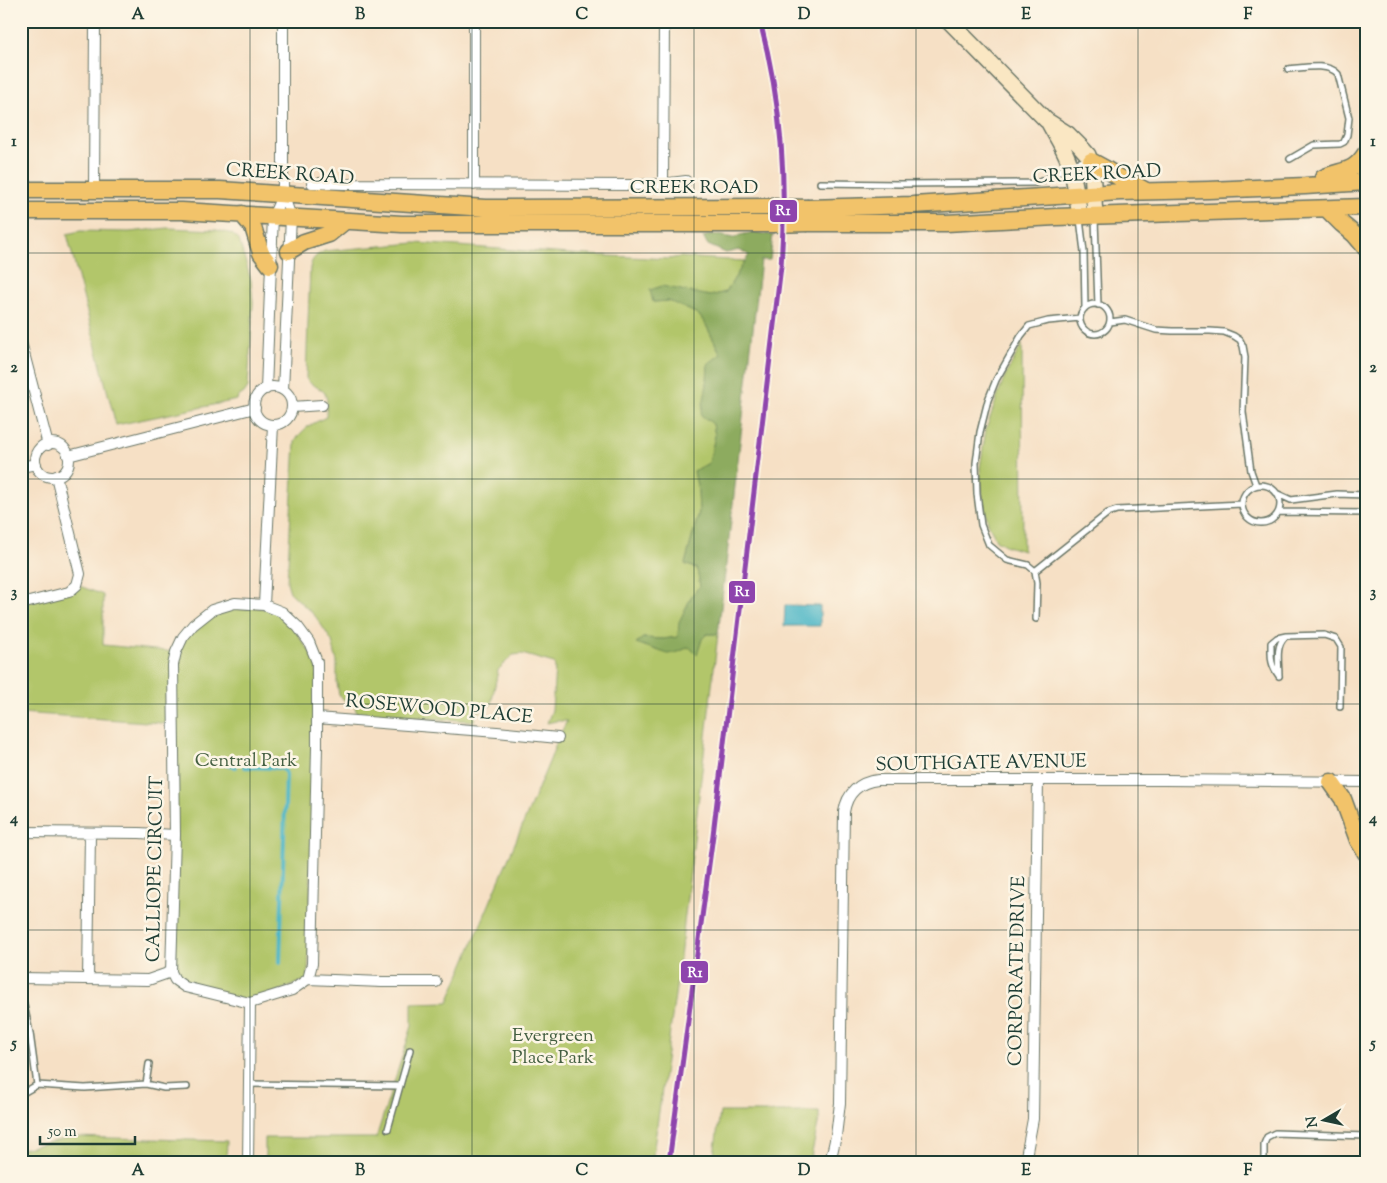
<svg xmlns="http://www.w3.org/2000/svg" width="1387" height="1183" font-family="'Sorts Mill Goudy',serif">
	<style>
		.green { fill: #b2c66a; stroke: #68824f }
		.forest { fill: #8dab5e; stroke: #567449 }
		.water { fill: #49b5c6; stroke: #34797d }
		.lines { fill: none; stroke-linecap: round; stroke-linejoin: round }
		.stream { stroke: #49b5c6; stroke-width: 4 }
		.lane-casing { stroke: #6a7667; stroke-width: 8 }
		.street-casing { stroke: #6a7667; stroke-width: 12 }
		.secondary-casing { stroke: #6a7667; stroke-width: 18 }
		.primary-casing { stroke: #6a7667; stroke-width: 19 }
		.lane { stroke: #fff; stroke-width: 5 }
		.street { stroke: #fff; stroke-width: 10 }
		.secondary { stroke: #fae7c3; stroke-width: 15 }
		.primary { stroke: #f2c36a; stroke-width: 16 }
		.rail { stroke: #1f3d34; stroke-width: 4; stroke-dasharray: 8 4; stroke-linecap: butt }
		.primary-bridge-casing { stroke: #6a7667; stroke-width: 19; stroke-linecap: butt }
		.primary-bridge { stroke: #f2c36a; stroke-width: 16 }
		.rail-1-casing { stroke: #fcf5e5; stroke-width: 9 }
		.rail-1 { stroke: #8e44ad; stroke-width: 5 }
		.grid { fill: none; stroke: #1f3d34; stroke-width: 1; stroke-opacity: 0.55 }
		.labels { text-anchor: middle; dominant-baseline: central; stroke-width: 5; stroke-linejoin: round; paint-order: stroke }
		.street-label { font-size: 19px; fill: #1f3d34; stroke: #fcf5e5 }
		.park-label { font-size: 19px; fill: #445f42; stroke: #fcf5e5 }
		.line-badge { stroke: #fcf5e5; stroke-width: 2 }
		.badge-label { font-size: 14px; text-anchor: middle; font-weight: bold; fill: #fff }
		.neatline { fill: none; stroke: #1f3d34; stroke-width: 2 }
		.grid-label { font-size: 16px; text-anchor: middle; font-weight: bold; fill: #1f3d34 }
	</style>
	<rect width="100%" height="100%" fill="#fcf5e5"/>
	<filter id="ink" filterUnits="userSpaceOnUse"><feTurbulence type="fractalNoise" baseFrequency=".02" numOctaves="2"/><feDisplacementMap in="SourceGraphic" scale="10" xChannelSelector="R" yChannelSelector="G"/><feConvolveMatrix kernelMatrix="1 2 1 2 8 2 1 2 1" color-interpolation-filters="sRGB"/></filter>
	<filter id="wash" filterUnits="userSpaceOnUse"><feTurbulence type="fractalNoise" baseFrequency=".0096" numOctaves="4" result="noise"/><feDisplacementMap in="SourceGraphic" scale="20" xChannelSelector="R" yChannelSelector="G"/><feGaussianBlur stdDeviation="1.12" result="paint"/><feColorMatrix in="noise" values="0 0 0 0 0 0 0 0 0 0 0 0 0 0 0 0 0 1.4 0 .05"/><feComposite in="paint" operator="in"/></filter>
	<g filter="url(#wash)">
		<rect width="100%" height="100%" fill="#f6e0c5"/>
		<path class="green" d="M168,228L217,230L232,234L239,240L251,280L253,303L248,387L244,393L238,397L237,400L116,425L67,234L80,231L129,232Z
			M415,243L569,254L669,259L679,257L745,261L726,292L710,296L688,293L653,302L669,301L698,314L705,323L721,355L708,364L707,384L715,436L709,463L694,471L698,490L699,512L685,564L697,569L700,586C688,601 680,618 678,637L663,639L643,638L678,652L689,647L697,654L702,639L707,634H718L679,966L652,1162H265V1138H376L412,1026V1003L448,1002L550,760L558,738L567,721H556L547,723L552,710L555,668L554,663L522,654L513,655L498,670L491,705C482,711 476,710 474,721L357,714L355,707L343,699L339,695L337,683V662L332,641L316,617L290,592L287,582L295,442C302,428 312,424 326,417C326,411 328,402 326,396C324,387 310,387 306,378L310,268C312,258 316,255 325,251Z
			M1022,344L1023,551L1007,546L996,540L988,523L983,501L980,468L986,429L1004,378Z
			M77,585L103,595V645L176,652L193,624L235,603L282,612L317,662L308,979L250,1003L175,980V724L21,713V604Z
			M720,1112H819V1119L810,1162H713Z
			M73,1137L227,1141L226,1162H21V1149Z"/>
		<path class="forest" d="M754,232L773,235L770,260H761L718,634H707L702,639L697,655L689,647L678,652L668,654L636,643L643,638L663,639L678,637L679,622L692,595L700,586L697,569L685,564L699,512L698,490L694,471L709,463L715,436L713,424L701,415L707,384L708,364L721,354L705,323L698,314L669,301L653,302L650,290L662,286L710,296L726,292L749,255L739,250L726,253L708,245L703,237L712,234L734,238L740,235Z"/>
		<path class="water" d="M785,605L820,606V626H784Z"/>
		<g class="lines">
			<path class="stream" d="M209,760L235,767
				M244,767L279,768L284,770L286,774L280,963"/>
		</g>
	</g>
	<g filter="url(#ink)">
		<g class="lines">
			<defs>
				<path id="lane" d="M1288,69C1303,68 1328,62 1338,74L1349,118L1347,135L1344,142L1340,144L1314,145L1290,159
					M820,183L900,184L1036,183C1054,178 1068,160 1089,161
					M1080,219L1084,252L1085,308
					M1095,219L1098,305
					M1080 319a15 15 0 1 1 30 0a15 15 0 1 1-30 0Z
					M1110,322L1125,320L1156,330L1172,331H1210L1224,332L1234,336L1240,340L1243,346L1245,357L1243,412L1251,471L1256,485
					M1242 504a19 19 0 1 1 38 0a19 19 0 1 1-38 0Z
					M1278,494L1291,500L1337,494L1366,495
					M1279,512L1366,513
					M1035,571L1108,513L1117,510L1242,504
					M1036,619L1037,583L1035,571L1028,565L1007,560L989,545L981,525L977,494L976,463L980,432L988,400L996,380L1021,336L1029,326L1048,321L1080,318
					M1279,676C1270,664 1271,658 1271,643L1277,638L1286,636L1324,635L1336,639L1341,647L1340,707
					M1279,676C1279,663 1275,646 1285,637
					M21,991L30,1033L37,1085
					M146,1084L149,1064
					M248,1084L400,1086
					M21,1094L37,1085L85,1088L146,1084L164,1088L187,1087
					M388,1129L410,1050
					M1264,1162V1144L1267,1137L1275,1133L1366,1136"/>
				<path id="street" d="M312,183L344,184L637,185L663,184L686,181
					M663,184L664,21
					M474,185V21
					M94,190L95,21
					M21,342L48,445
					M254 406a19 19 0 1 1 38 0a19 19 0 1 1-38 0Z
					M266,389L273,216L283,194
					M283,390L291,217L283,194V21
					M292,407L322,405
					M35 460a17 17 0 1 1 34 0a17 17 0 1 1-34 0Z
					M68,456L255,408
					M21,467L36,464
					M235,603L264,605L282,612L298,627L309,642L317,662V747L312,964L308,979L292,990L250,1003L185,987L175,980L171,972L175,835L173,665L176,652L183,637L193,625L212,610Z
					M21,604L69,592L77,585L80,574L56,476
					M264,605L273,425
					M317,718L497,732L558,738
					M21,832L139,833L175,835
					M21,978L148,980L171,972
					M88,979L90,833
					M308,979L382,982H436
					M248,1162L250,1003
					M830,1162L836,1136L840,1103L844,812C847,793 859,782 878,780H1165L1366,782
					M1025,1162L1033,1119L1038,780"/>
				<path id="secondary" d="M949,21L1046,120L1068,134L1080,146L1088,155L1092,169L1095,216
					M1049,123C1056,136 1064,148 1069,162C1075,179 1077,198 1080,216"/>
				<path id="primary" d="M1091,161L1104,168L1120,178L1130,182L1146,191
					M1323,178C1342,169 1353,174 1366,153
					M21,190H220L485,208L772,207
					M808,208L913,205L1120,192L1209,190L1305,186L1366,182
					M1327,209L1342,224L1355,235L1366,248
					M21,211H182L402,224H772
					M242,214L253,227L261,253L270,265
					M808,223H946L1056,217L1366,207
					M289,251L304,242L329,234L345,221
					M1331,782L1343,799L1358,840L1366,853"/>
			</defs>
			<use href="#lane" class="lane-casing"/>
			<use href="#street" class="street-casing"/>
			<use href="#secondary" class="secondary-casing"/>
			<use href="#primary" class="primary-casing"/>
			<use href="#lane" class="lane"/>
			<use href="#street" class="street"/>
			<use href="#secondary" class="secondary"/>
			<use href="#primary" class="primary"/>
			<path class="rail" d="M669,1162L713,835L781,266C787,180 782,105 760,21"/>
			<defs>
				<path id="primary-bridge" d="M772,207L808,208
					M772,224L808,223"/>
			</defs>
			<use href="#primary-bridge" class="primary-bridge-casing"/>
			<use href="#primary-bridge" class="primary-bridge"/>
			<defs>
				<path id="rail-1" d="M669,1162L713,835L781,266C787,180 782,105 760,21"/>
			</defs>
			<use href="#rail-1" class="rail-1-casing"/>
			<use href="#rail-1" class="rail-1"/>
		</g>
	</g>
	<path class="grid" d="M250,21V1162M472,21V1162M694,21V1162M916,21V1162M1138,21V1162M21,253H1366M21,479H1366M21,704H1366M21,930H1366"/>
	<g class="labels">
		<g class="street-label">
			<text transform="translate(290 175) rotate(4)">CREEK ROAD</text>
			<text transform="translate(1097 175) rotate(-3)">CREEK ROAD</text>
			<text x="694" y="188">CREEK ROAD</text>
			<text transform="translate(439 710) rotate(5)">ROSEWOOD PLACE</text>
			<text transform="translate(981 764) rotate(-1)">SOUTHGATE AVENUE</text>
			<text transform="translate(156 869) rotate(-89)">CALLIOPE CIRCUIT</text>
			<text transform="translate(1018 971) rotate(-89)">CORPORATE DRIVE</text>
		</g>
		<g class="park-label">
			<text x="246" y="761">Central Park</text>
			<text x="553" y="1036">Evergreen<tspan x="553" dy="22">Place Park</tspan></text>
		</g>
	</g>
	<g class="line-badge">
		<rect x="769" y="199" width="29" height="24" rx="5" fill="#8e44ad"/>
		<rect x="728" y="580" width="28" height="24" rx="5" fill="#8e44ad"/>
		<rect x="680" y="960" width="29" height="24" rx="5" fill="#8e44ad"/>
	</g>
	<g class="badge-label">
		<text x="783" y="215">R1</text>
		<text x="742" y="596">R1</text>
		<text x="695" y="977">R1</text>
	</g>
	<rect width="1387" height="1183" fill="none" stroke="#fcf5e5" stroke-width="55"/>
	<g transform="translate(1324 1120) rotate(261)" stroke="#fcf5e5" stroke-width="4" paint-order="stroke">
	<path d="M0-4L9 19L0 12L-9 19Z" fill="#1f3d34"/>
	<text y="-8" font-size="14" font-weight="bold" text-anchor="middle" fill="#1f3d34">N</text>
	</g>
	<path d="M40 1136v8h95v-8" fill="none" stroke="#1f3d34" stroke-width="2.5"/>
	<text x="48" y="1136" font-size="15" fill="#1f3d34" stroke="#fcf5e5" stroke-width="4" paint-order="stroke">50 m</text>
	<rect x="28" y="28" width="1332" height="1128" class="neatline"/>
	<g class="grid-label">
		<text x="138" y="19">A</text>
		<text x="360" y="19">B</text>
		<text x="582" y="19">C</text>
		<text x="804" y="19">D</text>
		<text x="1026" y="19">E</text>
		<text x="1248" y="19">F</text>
		<text x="14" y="146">1</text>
		<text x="1373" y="146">1</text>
		<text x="14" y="372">2</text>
		<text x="1373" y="372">2</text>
		<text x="14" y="597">3</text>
		<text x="1373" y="597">3</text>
		<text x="14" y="823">4</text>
		<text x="1373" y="823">4</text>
		<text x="14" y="1048">5</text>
		<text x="1373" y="1048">5</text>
		<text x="138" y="1175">A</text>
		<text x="360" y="1175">B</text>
		<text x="582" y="1175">C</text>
		<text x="804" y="1175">D</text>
		<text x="1026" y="1175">E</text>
		<text x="1248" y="1175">F</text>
	</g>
</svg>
